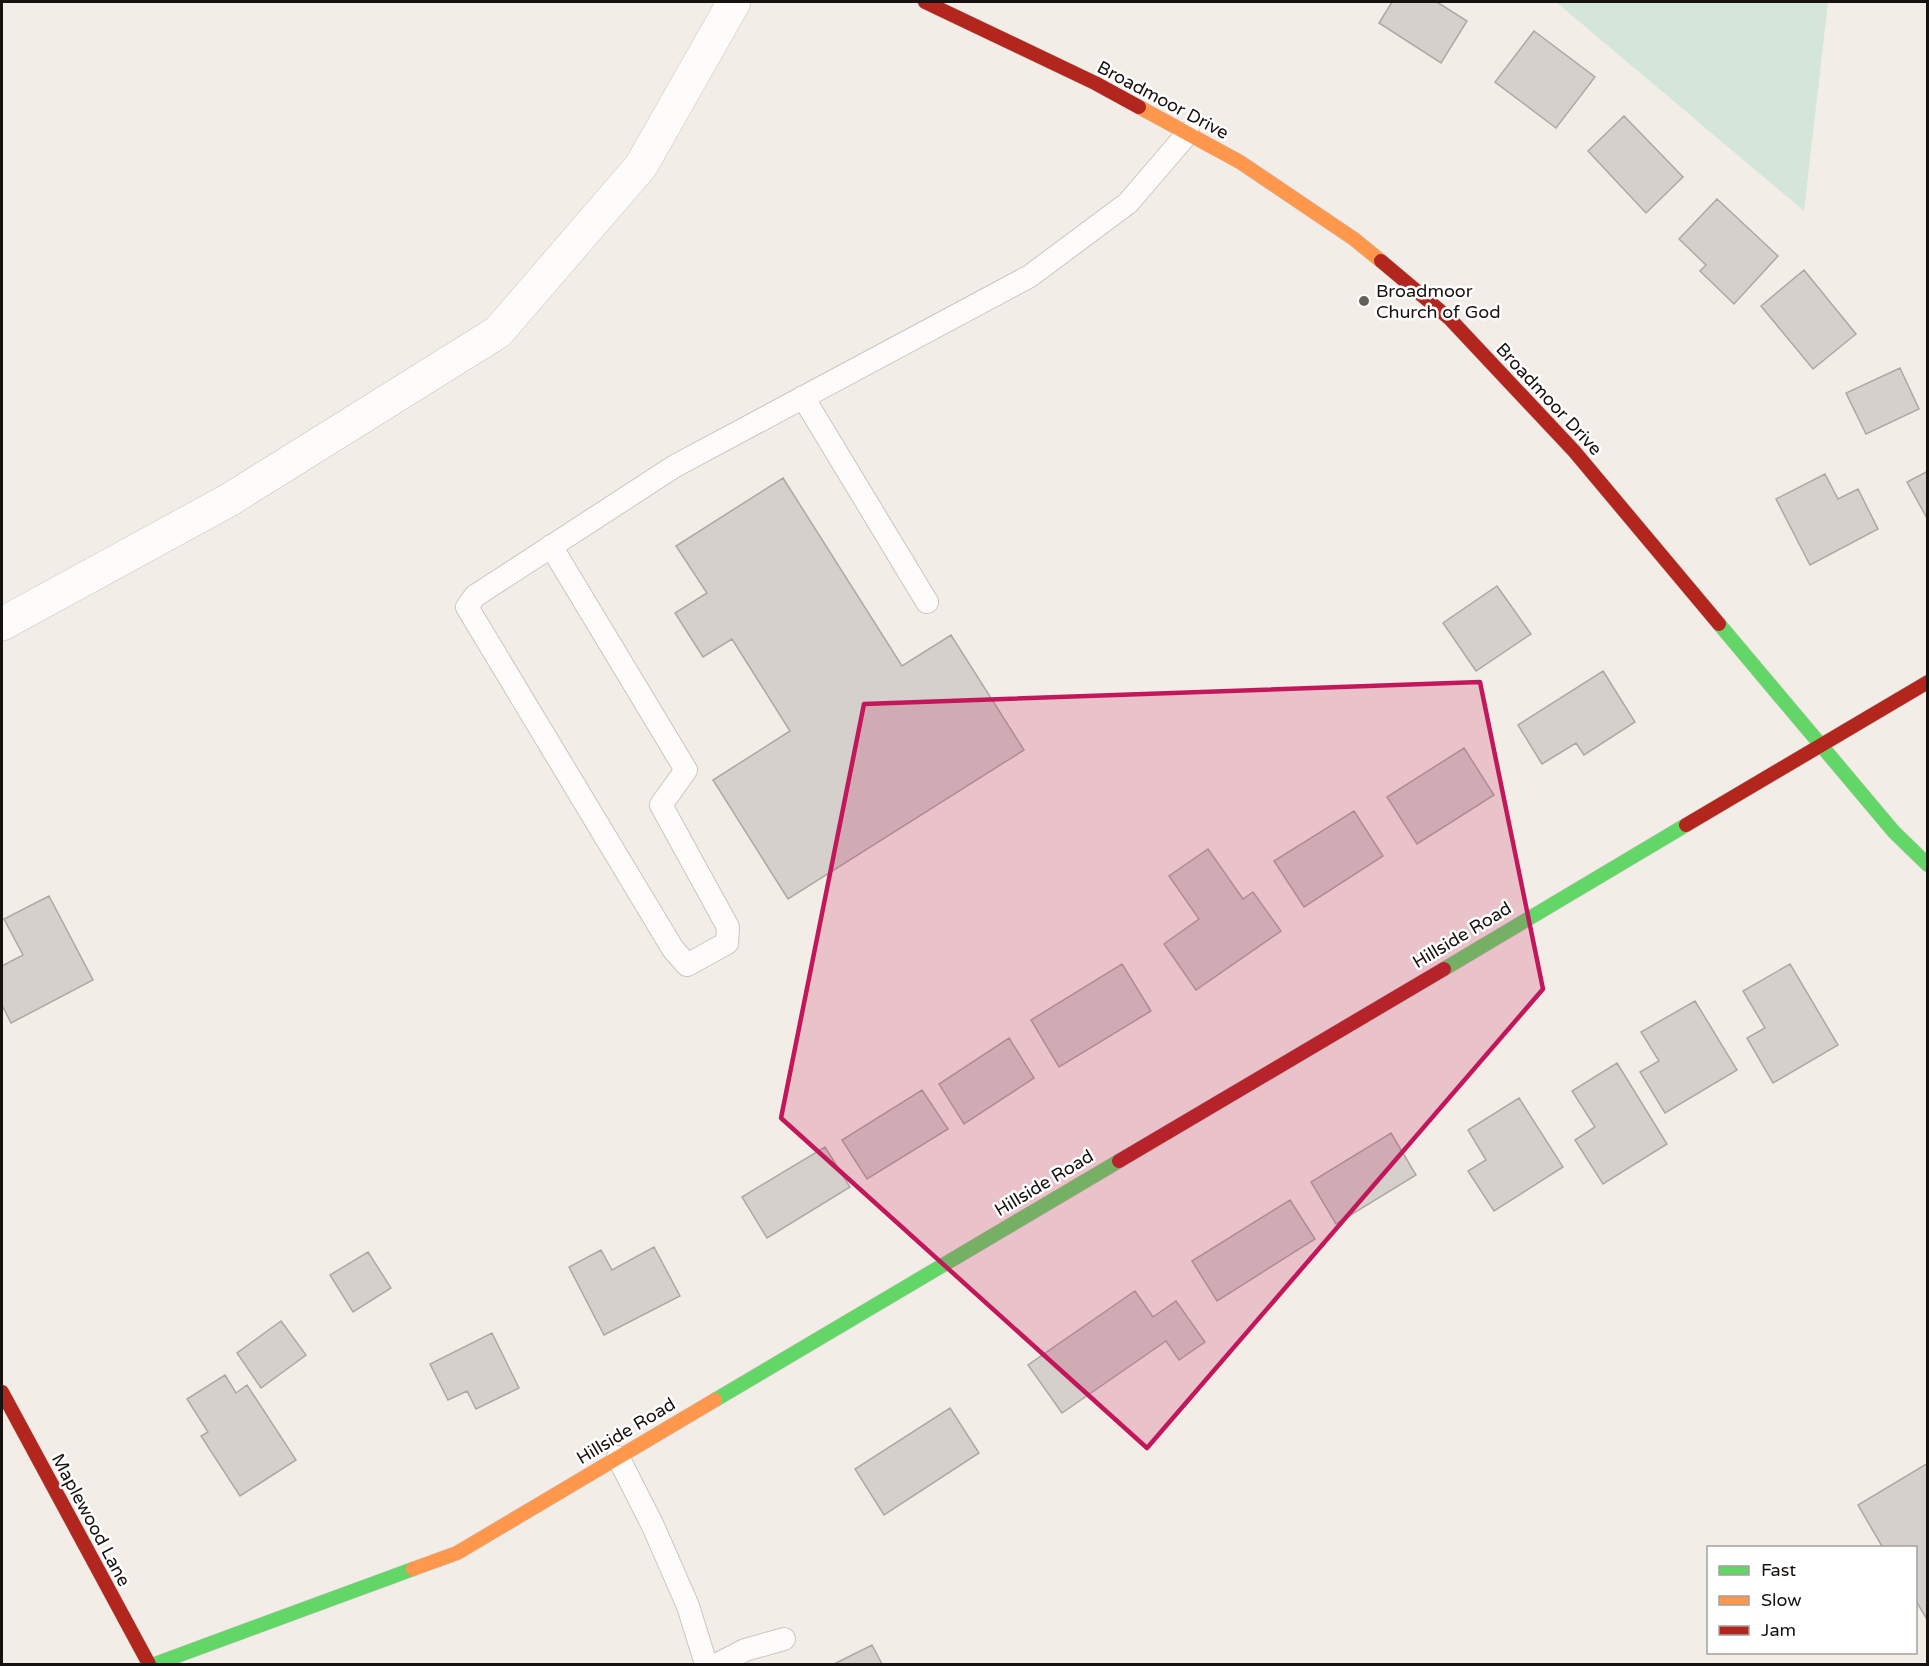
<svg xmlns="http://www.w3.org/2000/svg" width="1929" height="1666" font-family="'Varela Round',sans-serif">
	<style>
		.green { fill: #d3e6d9 }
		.building { fill: #d5d0cb; stroke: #ada8a3; stroke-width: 1.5 }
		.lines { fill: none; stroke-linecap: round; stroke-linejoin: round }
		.lane-casing { stroke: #cac5c0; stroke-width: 24 }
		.street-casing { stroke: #cac5c0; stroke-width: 34 }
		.fast-casing { stroke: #cac5c0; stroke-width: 15 }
		.slow-casing { stroke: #cac5c0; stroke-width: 15 }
		.jam-casing { stroke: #cac5c0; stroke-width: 15 }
		.lane { stroke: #fdfcfb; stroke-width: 22 }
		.street { stroke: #fdfcfb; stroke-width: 33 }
		.fast { stroke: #63d668; stroke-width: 14 }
		.slow { stroke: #ff974d; stroke-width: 14 }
		.jam { stroke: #b3261e; stroke-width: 14 }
		.marked { fill: #c2185b; fill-opacity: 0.2; stroke: #c2185b; stroke-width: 4.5; stroke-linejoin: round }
		.poi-dot { fill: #635f5b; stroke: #fff; stroke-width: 2 }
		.labels { text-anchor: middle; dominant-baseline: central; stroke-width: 5; stroke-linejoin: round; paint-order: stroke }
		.street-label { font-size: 18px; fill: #16120f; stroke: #fff }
		.poi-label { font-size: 18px; fill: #16120f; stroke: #fff; text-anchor: start }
	</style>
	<rect width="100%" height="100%" fill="#f3ede7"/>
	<path class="green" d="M1556,2H1828L1804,211Z"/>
	<path class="building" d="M1392,2H1437L1467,21L1441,63L1379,23Z
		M1534,31L1595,77L1556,128L1495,82Z
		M1624,116L1683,177L1646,213L1588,151Z
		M1717,199L1778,256L1734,304L1700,271L1706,265L1679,239Z
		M1804,270L1856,334L1813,369L1761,306Z
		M1900,368L1919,409L1866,434L1846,393Z
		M1928,471V520L1907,482Z
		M1825,474L1838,499L1858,489L1878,529L1810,565L1776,499Z
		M783,478L902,666L951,635L1024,750L788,899L713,780L790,731L732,639L703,657L675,613L707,593L676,546Z
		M1497,586L1531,634L1476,671L1443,623Z
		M1603,671L1635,722L1584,755L1576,743L1542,764L1518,725Z
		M1464,748L1494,795L1417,844L1387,797Z
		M1354,811L1383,856L1304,907L1274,861Z
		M1208,849L1243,899L1253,892L1281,931L1196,990L1164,944L1199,919L1169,876Z
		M49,896L93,980L11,1023L2,1005V966L23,955L4,919Z
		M1122,964L1151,1011L1059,1067L1031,1020Z
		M1790,964L1838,1045L1773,1083L1747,1038L1765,1028L1743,991Z
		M1695,1001L1737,1070L1665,1113L1640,1072L1659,1061L1641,1032Z
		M1009,1038L1034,1078L964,1124L939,1084Z
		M1617,1063L1667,1144L1603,1184L1575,1140L1595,1127L1572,1091Z
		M922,1090L948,1129L867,1179L842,1140Z
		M1519,1098L1563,1167L1494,1211L1468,1171L1486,1160L1468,1130Z
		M1391,1133L1416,1175L1336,1224L1311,1182Z
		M825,1147L850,1187L767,1238L742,1197Z
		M1290,1200L1315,1239L1217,1301L1192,1261Z
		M654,1247L680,1296L604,1335L569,1267L601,1250L612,1270Z
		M368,1252L391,1288L353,1312L330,1275Z
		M1135,1291L1153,1317L1176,1301L1205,1342L1179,1360L1166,1341L1062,1413L1028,1365Z
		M281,1321L306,1355L261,1388L237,1353Z
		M492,1333L519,1388L476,1409L467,1391L448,1400L430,1364Z
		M225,1375L236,1393L247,1385L296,1460L240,1496L201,1436L208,1432L187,1399Z
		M950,1408L979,1453L884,1515L855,1469Z
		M1928,1463V1621L1916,1601V1548H1883L1858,1505Z
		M872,1645L882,1664H834Z"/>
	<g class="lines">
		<defs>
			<path id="lane" d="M803,397L927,602
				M551,546L686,770L661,805L728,927L727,943L687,965L673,949L467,607L475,596L675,466L1030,276L1128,203L1188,133
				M618,1457L653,1526L688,1606L706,1664
				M718,1664L745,1650L784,1639"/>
			<path id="street" d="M2,624L229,500L498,332L641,166L734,2"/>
			<path id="fast" d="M1719,624L1894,832L1928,865
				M1444,969L1686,825
				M715,1400L1119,1161
				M155,1664L413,1569"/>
			<path id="slow" d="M1139,107L1240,162L1354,239L1381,261
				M413,1569L457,1553L715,1400"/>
			<path id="jam" d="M925,2L1095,83L1139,107
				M1381,261L1450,319L1574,451L1719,624
				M1686,825L1928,682
				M1119,1161L1444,969
				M2,1392L149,1664"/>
		</defs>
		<use href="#lane" class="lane-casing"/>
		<use href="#street" class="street-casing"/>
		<use href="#fast" class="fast-casing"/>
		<use href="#slow" class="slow-casing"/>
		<use href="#jam" class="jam-casing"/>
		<use href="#lane" class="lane"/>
		<use href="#street" class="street"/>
		<use href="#fast" class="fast"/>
		<use href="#slow" class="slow"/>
		<use href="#jam" class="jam"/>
	</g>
	<path class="marked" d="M1480,682L1543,989L1147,1448L781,1118L864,704Z"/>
	<circle class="poi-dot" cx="1364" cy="301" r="6"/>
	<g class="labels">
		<g class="street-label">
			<text transform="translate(1163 100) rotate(28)">Broadmoor Drive</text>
			<text transform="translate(1549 399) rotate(47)">Broadmoor Drive</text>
			<text transform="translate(1462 935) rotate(-31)">Hillside Road</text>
			<text transform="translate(1044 1183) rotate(-31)">Hillside Road</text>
			<text transform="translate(626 1431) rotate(-31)">Hillside Road</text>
			<text transform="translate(91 1520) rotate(62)">Maplewood Lane</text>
		</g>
		<g class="poi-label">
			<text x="1376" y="291">Broadmoor<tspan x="1376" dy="21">Church of God</tspan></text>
		</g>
	</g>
	<rect width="1929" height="1666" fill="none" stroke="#16120f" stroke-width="6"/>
	<rect x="1707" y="1546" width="210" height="108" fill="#ffffff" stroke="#a2a09f" stroke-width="1.5"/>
	<rect x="1719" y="1566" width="30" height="9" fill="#63d668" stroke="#a2a09f" stroke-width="1.5"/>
	<text x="1761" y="1576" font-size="18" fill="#16120f">Fast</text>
	<rect x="1719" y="1596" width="30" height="9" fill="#ff974d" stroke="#a2a09f" stroke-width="1.5"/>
	<text x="1761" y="1606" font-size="18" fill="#16120f">Slow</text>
	<rect x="1719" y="1626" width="30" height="9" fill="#b3261e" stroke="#a2a09f" stroke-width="1.5"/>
	<text x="1761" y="1636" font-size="18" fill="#16120f">Jam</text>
</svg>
